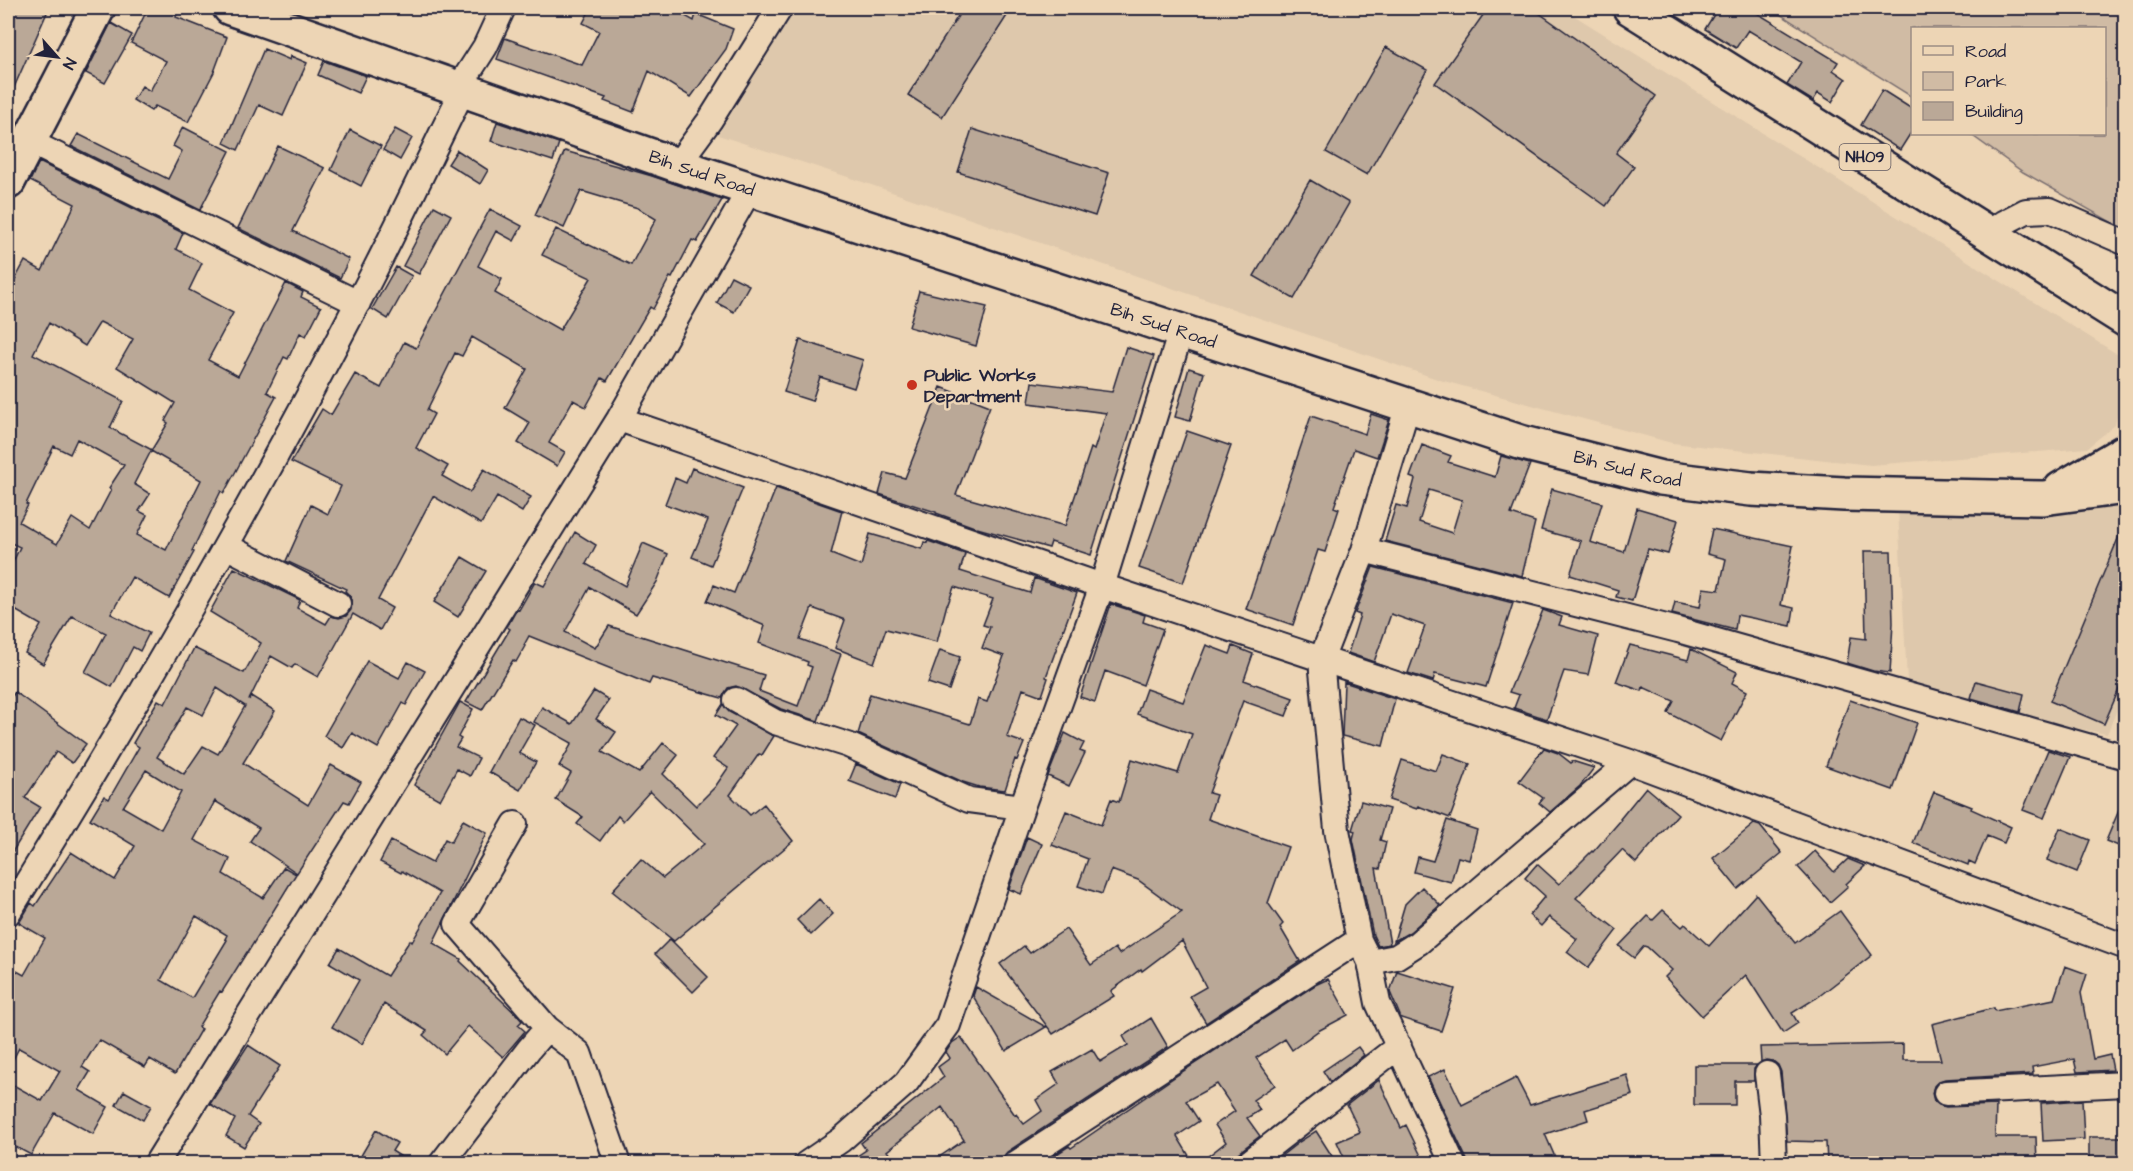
<svg xmlns="http://www.w3.org/2000/svg" width="2133" height="1171" font-family="'Architects Daughter',sans-serif">
	<style>
		.built { fill: #dec8ac }
		.green { fill: #d0bba4; stroke: #796e70; stroke-width: 1.5 }
		.building { fill: #baa897; stroke: #22223b; stroke-width: 1.5; fill-rule: evenodd }
		.lines { fill: none; stroke-linecap: round; stroke-linejoin: round }
		.street-casing { stroke: #22223b; stroke-width: 28 }
		.secondary-casing { stroke: #22223b; stroke-width: 38 }
		.primary-casing { stroke: #22223b; stroke-width: 38 }
		.street { stroke: #edd5b5; stroke-width: 24 }
		.secondary { stroke: #edd5b5; stroke-width: 33 }
		.primary { stroke: #edd5b5; stroke-width: 33 }
		.poi-dot { fill: #c8321e; stroke: #edd5b5; stroke-width: 2 }
		.labels { text-anchor: middle; dominant-baseline: central; stroke-width: 5; stroke-linejoin: round; paint-order: stroke }
		.shield { fill: #edd5b5; stroke: #5f5860; stroke-width: 1.5 }
		.shield-label { font-size: 16px; font-weight: bold; fill: #22223b }
		.street-label { font-size: 18px; fill: #22223b; stroke: #edd5b5 }
		.poi-label { font-size: 18px; font-weight: bold; fill: #22223b; stroke: #edd5b5; text-anchor: start }
	</style>
	<rect width="100%" height="100%" fill="#edd5b5"/>
	<filter id="ink" filterUnits="userSpaceOnUse"><feTurbulence type="fractalNoise" baseFrequency=".0167" numOctaves="2"/><feDisplacementMap in="SourceGraphic" scale="12" xChannelSelector="R" yChannelSelector="G"/><feConvolveMatrix kernelMatrix="1 2 1 2 8 2 1 2 1" color-interpolation-filters="sRGB"/></filter>
	<g filter="url(#ink)">
		<path class="built" d="M796,8H1562L2125,359V383L2115,425L2087,448L1871,465L1672,443L1440,380L851,178L718,135Z
			M2125,508V690L2107,734L2014,716L1907,680L1898,510Z"/>
		<path class="green" d="M1770,8H2125V230L2023,172L1970,134H2104V28H1912V97Z"/>
		<path class="building" d="M8,8H49L8,101Z
			M148,8H163L177,14L176,17L227,37L214,72L188,122L155,106L151,111L133,100L142,86L150,91L166,61L131,43Z
			M591,8H671L694,21L696,14L733,29L726,49L691,97L649,71L633,112L604,101L606,98L497,59L505,38L582,65L599,31L583,23Z
			M963,8H1012L942,117L908,95Z
			M1488,8H1532L1656,96L1616,153L1634,167L1606,206L1435,83Z
			M1718,8H1749L1838,62L1833,70L1846,79L1832,102L1818,93L1813,101L1787,85L1801,62L1748,30L1736,48L1705,29Z
			M111,23L132,35L105,83L86,73Z
			M1386,47L1427,70L1367,175L1326,152Z
			M264,49L290,60L291,56L307,63L283,116L259,105L238,150L224,143Z
			M324,61L366,76L358,93L318,75Z
			M1882,90L1912,109V131L1900,150L1861,125Z
			M497,122L559,143L553,161L491,141Z
			M183,127L230,151L200,210L71,146L78,134L168,179L182,151L173,146Z
			M395,129L412,138L400,160L383,150Z
			M972,129L1109,173L1095,216L958,172Z
			M350,130L381,146L361,186L331,170Z
			M278,146L325,168L293,231L349,259L340,278L238,228Z
			M457,150L488,170L480,184L448,164Z
			M565,151L652,176L722,200L697,242L692,240L672,278L670,277L653,309L650,307L607,381L602,378L586,407L573,400L549,443L565,452L557,466L518,443L530,423L505,408L527,369L472,337L462,356L455,353L427,410L434,414L416,448L448,466L442,476L470,492L484,469L531,497L522,512L497,497L481,524L433,496L378,600L392,608L380,630L353,614L318,677L295,664L292,668L271,656L249,700L251,696L275,711L243,763L308,805L331,765L361,782L349,803L344,801L297,873L250,841L259,828L215,801L194,840L230,859L223,874L263,898L284,867L296,874L248,952H247L222,992L220,991L198,1027L201,1029L175,1074L150,1059L145,1067L99,1040L82,1067L90,1072L79,1090L108,1107L93,1134L55,1113L31,1155L10,1144L14,1135L8,1132V1082L42,1101L60,1071L19,1048L8,1069V966L24,975L45,938L19,923L31,903L35,906L71,852L115,880L135,846L90,819L104,796L109,799L139,747L133,743L158,700L165,704L194,648L244,673L261,643L210,612L234,568L300,600L297,608L326,624L331,616L339,618L346,616L351,610L352,603L350,596L345,591L346,589L286,561L311,505L328,514L341,486L291,462L322,409L331,415L355,374L381,388L404,342L416,348L490,209L522,226L514,241L496,231L478,266L502,279L495,293L560,330L591,278L542,255L556,229L631,265L656,219L638,208L581,191L564,228L535,215ZM217,688L245,706L218,754L203,746L184,774L157,757L187,707L203,715ZM146,770L181,792L161,829L123,807ZM196,916L227,935L225,939L227,940L192,998L161,980Z
			M39,162L183,233L176,249L202,263L189,290L233,313L208,360L238,376L286,283L303,292L301,297L321,307L306,336L300,333L288,359L284,357L267,392L276,397L224,493L221,491L192,551L194,552L169,598L132,577L111,614L149,633L140,651L133,647L112,687L85,672L106,633L72,616L43,664L25,653L41,625L8,606V572L20,547L9,542L8,545V308L15,294L9,291L25,261L42,271L75,204L30,181ZM100,322L133,339L117,367L175,403L165,421L168,423L151,451L152,450L110,428L123,401L33,354L49,323L85,346ZM77,439L124,465L109,488L111,490L90,530L72,518L57,544L19,522L28,505L26,504L54,446L70,454ZM151,451L201,480L166,550L137,535L147,515L139,511L150,494L134,484Z
			M1310,180L1349,203L1294,299L1254,276Z
			M434,206L451,215L419,274L403,266Z
			M396,267L412,276L388,319L372,309Z
			M731,276L749,285L734,312L717,303Z
			M919,291L987,307L976,346L909,327Z
			M800,340L863,360L854,388L820,377L812,401L784,392Z
			M1126,347L1154,356L1091,555L1051,542L1049,548L977,528L936,513V512L879,494L885,473L905,478L941,387L990,406L956,495L1065,526L1091,448L1094,450L1106,413L1029,403L1032,382L1112,392Z
			M1189,368L1204,373L1190,421L1175,417Z
			M1371,414L1389,420L1377,457L1354,449L1334,507L1339,509L1325,552L1318,550L1293,625L1246,609L1311,416L1365,434Z
			M1187,431L1231,446L1183,583L1139,568Z
			M1422,445L1451,456L1448,462L1495,477L1501,456L1530,464L1511,514L1535,522L1522,576L1385,541L1396,505L1407,508L1415,479L1410,477ZM1429,490L1462,500L1452,533L1419,522Z
			M692,468L743,488L711,565L692,557L708,520L665,504L675,478L686,483Z
			M776,488L842,511L831,554L861,566L870,534L922,549L924,542L927,543L928,541L965,554L960,571L1030,593L1034,578L1077,593L1046,677L1048,678L1042,696L1023,689L1007,737L1024,743L1017,760L1015,759L1005,790L979,787L963,782L858,734L870,694L970,724L978,699L987,702L1004,656L982,648L990,627L983,625L993,599L954,587L948,604H947L937,642L886,629L874,663L835,648L845,620L812,608L800,639L841,654L818,721L781,709L736,686L728,688L722,698L652,678L649,684L529,636L524,645L525,646L516,662L513,660L482,710L466,702L510,629L507,627L517,609L519,610L535,582L544,586L575,532L596,545L586,564L625,586L643,543L668,554L657,582L636,614L590,587L565,632L595,648L609,626L764,675L759,691L798,706L812,667L807,665L808,662L759,643L765,626L707,601L714,585L734,593Z
			M1552,489L1602,503L1590,542L1624,552L1637,508L1678,520L1668,554L1648,549L1632,601L1616,597L1618,590L1570,575L1581,541L1541,530Z
			M2125,522L2126,673L2104,724L2050,701Z
			M1712,529L1793,546L1781,605L1794,608L1791,626L1737,615L1735,630L1672,614L1675,602L1700,607L1703,588L1719,590L1726,559L1707,554Z
			M1864,551H1891L1893,623L1890,673L1873,671L1847,663L1851,637L1866,639Z
			M462,557L486,571L458,617L434,602Z
			M1373,567L1513,603L1486,687L1435,674L1433,681L1408,673L1425,626L1391,614L1374,662L1348,653L1360,615L1355,613Z
			M1111,604L1145,615L1143,622L1163,629L1143,685L1105,671L1095,702L1080,697Z
			M1543,610L1562,617L1559,625L1598,636L1588,675L1564,671L1547,719L1514,708L1519,695L1509,692Z
			M1206,645L1230,654L1233,646L1253,654L1244,680L1293,698L1286,716L1243,701L1209,793L1216,795L1208,819L1288,847L1268,903L1283,924L1280,927L1300,961L1206,1023L1190,996L1206,987L1182,941L1142,971L1141,969L1111,991L1114,996L1053,1034L1000,964L1024,946L1030,953L1066,929L1091,965L1115,948L1119,954L1182,912L1138,880L1111,870L1102,894L1078,886L1088,859L1052,845L1066,811L1101,825L1111,799L1119,802L1132,759L1178,773L1192,734L1137,714L1146,689L1183,702Z
			M1630,645L1688,660L1691,649L1737,672L1732,683L1747,691L1721,741L1668,713L1674,701L1643,687L1642,691L1616,682Z
			M940,650L960,657L949,690L928,683Z
			M367,661L399,678L408,662L425,671L406,705L403,703L378,748L352,733L343,748L324,736Z
			M1976,681L2024,694L2020,712L1971,698Z
			M1344,682L1395,699L1383,746L1342,736Z
			M594,691L609,700L596,719L616,732L602,752L639,773L663,743L678,755L663,774L696,806L715,787L728,768L713,758L736,726L716,715L723,704L729,712L774,736L762,755L759,754L730,795L750,815L764,804L793,841L674,941L612,891L641,859L663,878L704,844L650,791L623,821L618,816L600,841L577,824L583,817L556,800L571,773L559,766L572,743L534,722L542,707L572,724Z
			M15,692L86,744L72,763L56,752L25,798L40,807L8,859V702Z
			M1850,700L1917,723L1893,790L1826,766Z
			M460,702L473,709L458,737L461,739L456,747L479,758L470,776L457,769L440,800L414,785Z
			M519,717L535,725L519,753L536,762L520,790L489,772Z
			M1065,733L1084,743L1080,751L1085,753L1069,786L1048,776Z
			M1544,748L1558,753L1571,763L1572,761L1594,768L1580,786L1550,812L1539,803L1543,798L1519,781Z
			M2048,750L2070,757L2044,818L2023,810Z
			M1443,754L1470,764L1450,818L1418,806L1417,809L1389,800L1402,760L1436,771Z
			M856,764L900,784L895,799L849,781Z
			M1646,787L1678,814L1636,863L1622,850L1576,898L1617,930L1588,968L1567,952L1577,939L1549,917L1541,926L1529,915L1545,896L1525,878L1537,864L1559,884L1592,851L1593,852L1621,820L1620,819Z
			M1934,792L1972,807L1971,809L2011,827L2004,843L1987,836L1975,864L1969,861L1968,865L1913,843Z
			M2125,796H2126V849L2106,841Z
			M1361,801L1389,809L1380,840L1386,842L1380,869L1376,868L1390,944L1378,946L1373,935L1353,839L1355,831L1352,830Z
			M463,820L487,833L433,943L461,959L460,961L517,1015L522,1021L518,1025L525,1031L503,1057L468,1026L445,1054L423,1035L427,1031L384,1004L362,1044L332,1027L359,980L330,963L339,948L387,976L410,940L412,942L440,893L402,871L401,873L380,862L391,841L432,863L445,839L451,842Z
			M1447,820L1477,830L1469,860L1458,857L1451,882L1414,872L1418,857L1433,861Z
			M1754,824L1760,826L1782,853L1738,889L1713,858Z
			M2060,828L2090,840L2077,872L2047,860Z
			M1027,837L1042,844L1021,894L1009,889Z
			M1815,851L1834,872L1848,859L1865,866L1846,884L1848,886L1830,902L1798,867Z
			M1422,887L1440,905L1410,932L1394,941L1405,904Z
			M1756,894L1795,943L1840,911L1872,955L1818,997L1792,1013L1798,1023L1783,1033L1746,975L1702,1016L1665,977L1672,970L1647,947L1644,946L1634,958L1619,946L1648,916L1653,920L1663,910L1682,927L1685,924L1709,946Z
			M819,899L833,914L811,935L797,920Z
			M670,939L708,977L693,992L655,954Z
			M2065,966L2087,974L2081,993L2093,1059L2110,1055L2113,1070L2077,1072L2074,1059L2032,1067L2033,1074L1945,1079L1939,1081L1934,1086L1932,1093L1934,1101L1939,1105L1946,1107L1996,1105L1995,1137H2036L2037,1164H1827L1826,1142L1787,1141L1781,1072L1778,1065L1773,1061L1766,1060L1761,1062L1760,1047L1903,1044V1060H1941L1932,1024L1994,1008L1995,1011L2054,999Z
			M1397,971L1455,989L1441,1031L1401,1018L1390,992Z
			M1328,979L1348,1015L1318,1031L1292,1050L1285,1039L1256,1058L1275,1085L1253,1100L1260,1110L1247,1118L1260,1136L1238,1153L1233,1164H1198L1226,1142L1215,1125L1235,1111L1217,1084L1186,1101L1199,1121L1177,1136L1194,1164H1048L1051,1162L1049,1159L1069,1146L1071,1148L1176,1076L1315,985Z
			M976,987L1046,1027L1006,1051L973,996Z
			M1151,1018L1168,1047L1007,1152L1003,1157L1001,1164H929L964,1140L942,1107L887,1151L897,1164H845L866,1150L861,1143L944,1077L938,1067L950,1058L946,1052L952,1043L961,1037L1015,1115L1016,1114L1024,1124L1042,1111L1036,1100L1059,1084L1052,1072L1092,1049L1100,1062L1128,1045L1123,1036Z
			M248,1045L280,1066L248,1116L259,1124L244,1147L226,1136L235,1119L210,1104Z
			M1358,1047L1364,1055L1330,1082L1323,1071Z
			M1694,1065H1757L1754,1069V1081H1735V1105H1694Z
			M1445,1069L1462,1105L1516,1078L1530,1105L1627,1075L1633,1095L1585,1110L1588,1120L1545,1134L1558,1164H1469L1428,1077Z
			M1379,1080L1401,1128L1406,1125L1425,1164H1347L1337,1142L1360,1132L1347,1105Z
			M124,1091L151,1106L143,1120L116,1105Z
			M2082,1100L2084,1139L2043,1141L2041,1103Z
			M376,1130L397,1143L392,1151L412,1164H356Z
			M1316,1131L1337,1164H1271L1299,1142Z
			M2089,1137H2126V1164H2089Z"/>
		<g class="lines">
			<defs>
				<path id="street" d="M28,141L358,303
					M677,165L710,120L780,8
					M1987,234L2003,223L2026,211L2050,210L2126,243
					M1408,405L1364,550L1321,660L1337,830L1359,940L1370,962L1378,1003L1453,1164
					M619,419L1102,586L1630,762L2126,947
					M226,546L338,604
					M1364,550L1678,630L2126,757
					M736,700L775,722L848,745L969,800L1022,807
					M515,824L457,924L547,1028
					M8,913C131,715 249,512 357,304C392,239 423,171 456,104L458,89L485,47L503,8
					M1370,962L1396,957L1418,943L1630,762
					M1767,1074L1772,1115L1774,1164
					M1946,1093L2126,1084
					M156,1164L619,419L750,189
					M441,1164L529,1049L547,1028L579,1053L618,1164
					M806,1164L841,1140L906,1083L948,1025L1022,807L1102,586L1181,331
					M1015,1164L1359,940
					M1247,1164L1399,1046"/>
				<g id="secondary">
					<path id="s1" d="M230,8L677,165L1181,331L1523,443L1661,478L1751,489L1844,494L2043,498L2126,487"/>
					<path d="M8,182L98,8"/>
					<path d="M2061,489L2126,451"/>
				</g>
				<path id="primary" d="M1630,8L2126,320"/>
			</defs>
			<use href="#street" class="street-casing"/>
			<use href="#secondary" class="secondary-casing"/>
			<use href="#primary" class="primary-casing"/>
			<use href="#street" class="street"/>
			<use href="#secondary" class="secondary"/>
			<use href="#primary" class="primary"/>
		</g>
	</g>
	<circle class="poi-dot" cx="912" cy="385" r="6"/>
	<g class="labels">
		<rect class="shield" x="1839.5" y="144" width="51" height="26" rx="4.5"/>
		<g class="shield-label">
			<text x="1865" y="157">NH09</text>
		</g>
		<g class="street-label">
			<text stroke="none"><textPath href="#s1" startOffset="500">Bih Sud Road</textPath></text>
			<text stroke="none"><textPath href="#s1" startOffset="986">Bih Sud Road</textPath></text>
			<text stroke="none"><textPath href="#s1" startOffset="1472">Bih Sud Road</textPath></text>
		</g>
		<g class="poi-label">
			<text x="924" y="375">Public Works<tspan x="924" dy="21">Department</tspan></text>
		</g>
	</g>
	<rect width="2133" height="1171" fill="none" stroke="#edd5b5" stroke-width="30"/>
	<rect x="15" y="15" width="2103" height="1141" fill="none" stroke="#22223b" stroke-width="2" filter="url(#ink)"/>
	<rect x="1911" y="27" width="195" height="108" fill="#edd5b5" stroke="#9c8d84" stroke-width="1.5"/>
	<rect x="1923" y="46" width="30" height="9" fill="#edd5b5" stroke="#9c8d84" stroke-width="1.5"/>
	<text x="1965" y="57" font-size="18" fill="#22223b">Road</text>
	<rect x="1923" y="72" width="30" height="18" fill="#d0bba4" stroke="#9c8d84" stroke-width="1.5"/>
	<text x="1965" y="87" font-size="18" fill="#22223b">Park</text>
	<rect x="1923" y="102" width="30" height="18" fill="#baa897" stroke="#9c8d84" stroke-width="1.5"/>
	<text x="1965" y="117" font-size="18" fill="#22223b">Building</text>
	<g transform="translate(57 57) rotate(118)" stroke="#edd5b5" stroke-width="4.5" paint-order="stroke">
	<path d="M0-4.5L10 22L0 15L-10 22Z" fill="#22223b"/>
	<text y="-9" font-size="16" font-weight="bold" text-anchor="middle" fill="#22223b">N</text>
	</g>
</svg>
